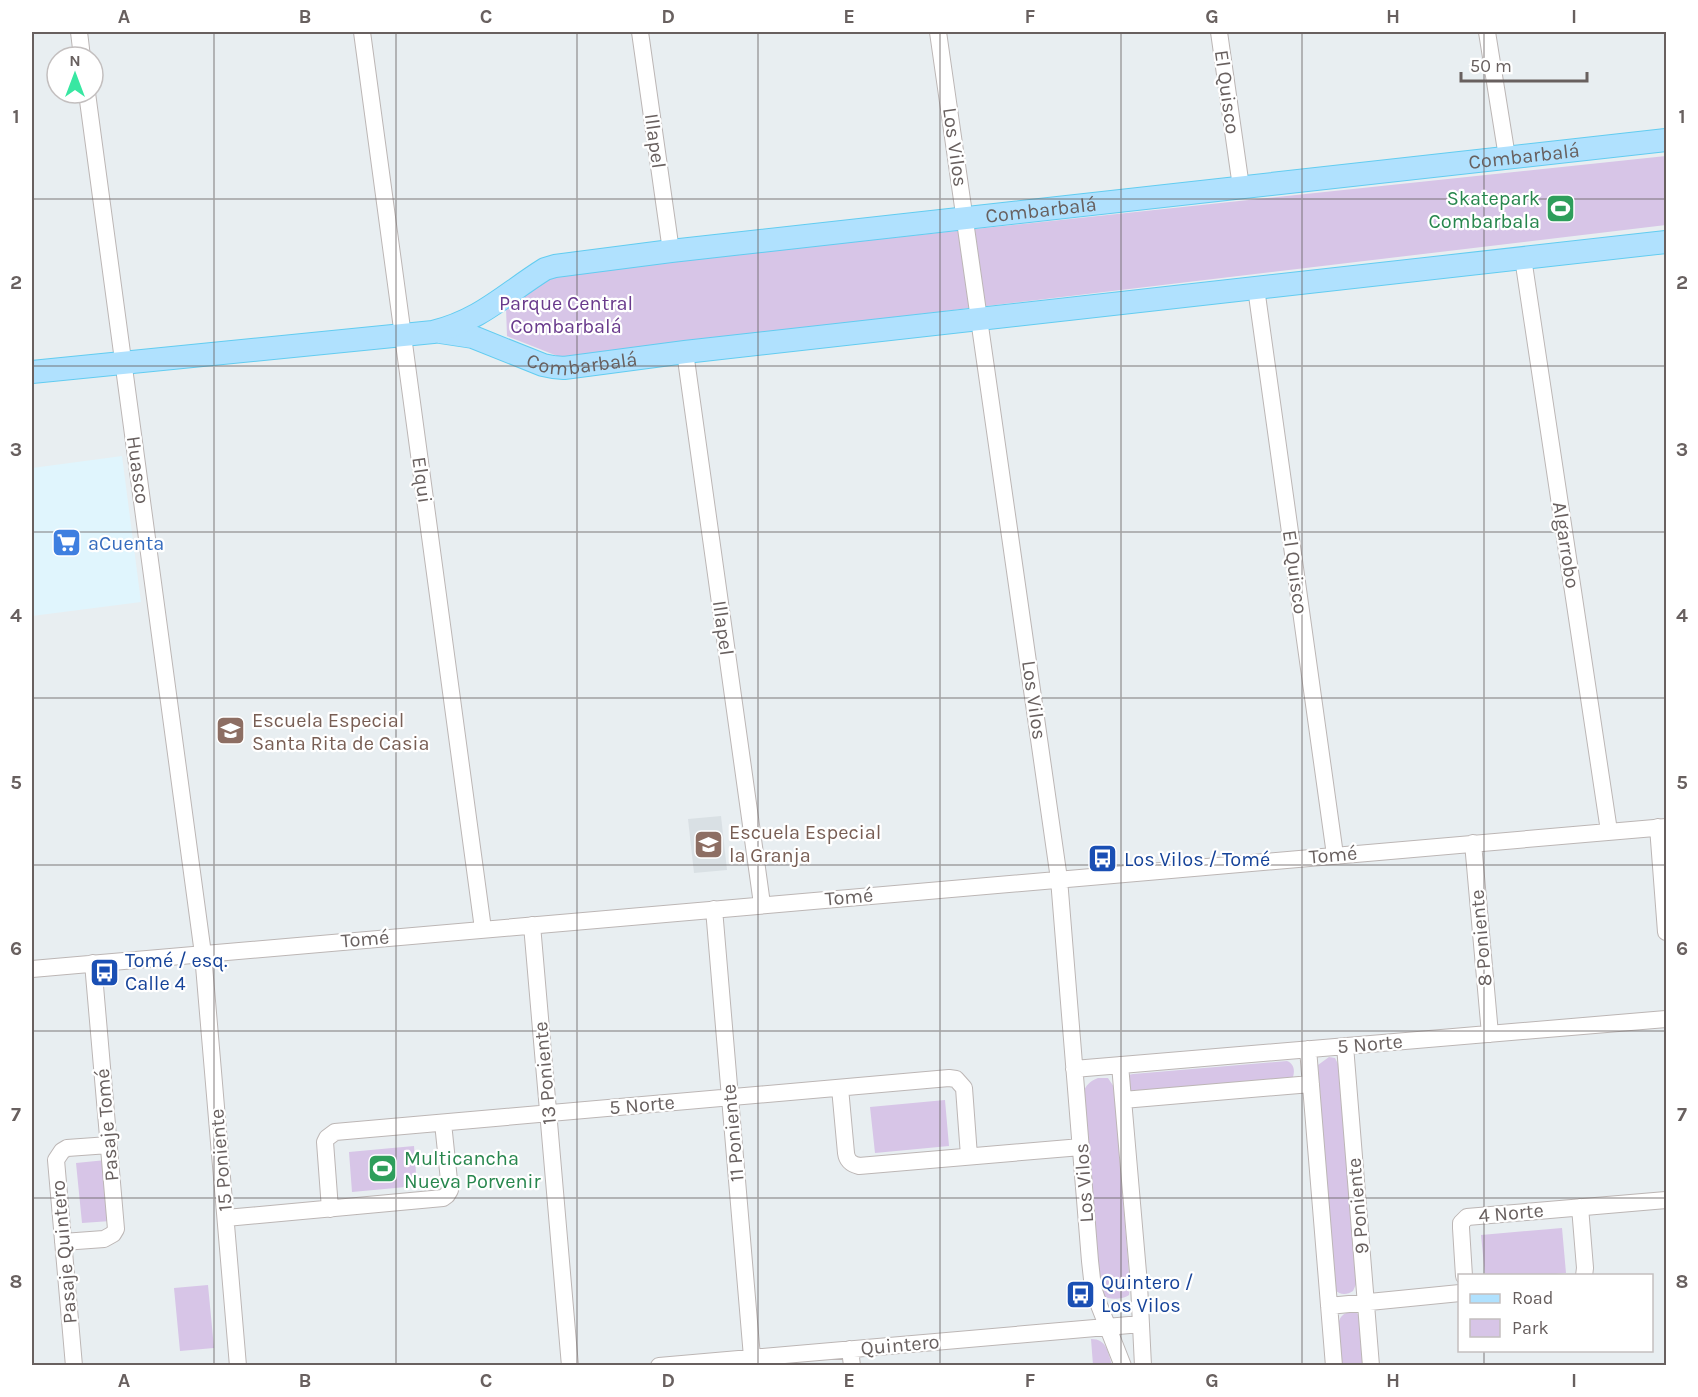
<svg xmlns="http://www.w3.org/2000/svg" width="1698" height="1397" font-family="Karla,sans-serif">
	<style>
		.commercial { fill: #e0f5fd }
		.education { fill: #d9e0e4 }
		.green { fill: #d7c5e7 }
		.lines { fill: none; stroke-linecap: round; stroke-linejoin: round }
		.minor-casing { stroke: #bcb6b5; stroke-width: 18 }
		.major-casing { stroke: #62ccf0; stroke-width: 24 }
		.minor { stroke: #fff; stroke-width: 16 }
		.major { stroke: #b0e1fe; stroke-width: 22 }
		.grid { fill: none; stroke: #68605f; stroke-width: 1.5; stroke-opacity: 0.55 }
		.labels { text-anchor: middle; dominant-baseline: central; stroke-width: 4.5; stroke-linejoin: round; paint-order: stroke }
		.street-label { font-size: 20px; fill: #68605f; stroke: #fff }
		.leisure-label { font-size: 20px; fill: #27864d; stroke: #fff; text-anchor: end }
		.park-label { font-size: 20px; fill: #69398c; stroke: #fff }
		.shop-label { font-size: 20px; fill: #366cbe; stroke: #fff; text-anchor: start }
		.education-label { font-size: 20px; fill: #785e54; stroke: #fff; text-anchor: start }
		.transit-label { font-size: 20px; fill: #164399; stroke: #fff; text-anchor: start }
		.neatline { fill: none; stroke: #68605f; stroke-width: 2 }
		.grid-label { font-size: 20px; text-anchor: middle; font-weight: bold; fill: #68605f }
	</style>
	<rect width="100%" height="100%" fill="#e8eef1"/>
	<path class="commercial" d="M122,456L141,602L32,616V468Z"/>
	<path class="education" d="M721,816L727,870L694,873L688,819Z"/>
	<path class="green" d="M1666,156V225L560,357L507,336L506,308L549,274Z
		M1329,1057L1335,1058L1338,1064L1357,1282L1353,1291C1347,1295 1340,1295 1335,1290L1318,1065Z
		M1287,1061C1294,1064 1295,1070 1293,1077L1132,1093L1128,1091V1075L1133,1074Z
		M1098,1078H1108L1114,1087L1130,1286L1129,1295C1124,1299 1108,1301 1103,1295C1101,1292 1101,1288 1099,1284L1083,1093C1086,1085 1090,1081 1098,1078Z
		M945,1100L949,1146L875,1153L870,1107Z
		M414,1146L417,1186L352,1192L349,1152Z
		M106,1160L111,1221L82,1223L76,1163Z
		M1562,1228L1566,1273L1535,1276L1485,1275L1481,1235Z
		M208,1285L214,1348L180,1351L174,1288Z
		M1354,1311C1367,1317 1365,1352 1366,1365L1339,1366C1339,1355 1335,1325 1341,1317C1344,1313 1349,1312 1354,1311Z
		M1091,1339C1107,1339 1108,1352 1112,1365H1093Z"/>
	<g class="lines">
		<defs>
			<path id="minor" d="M79,32L82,57
				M362,32L483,929
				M640,32L671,251
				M938,32L1059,879L1090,1261L1093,1288L1099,1305L1123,1366
				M1219,32L1241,187
				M1487,32L1507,157
				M87,93L203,954L238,1366
				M1523,258L1609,831
				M1256,288L1335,855
				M685,352L762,904
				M1658,827L1666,932
				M1473,843L1490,1034
				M714,909L752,1357
				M532,925L570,1366
				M32,969L1666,827
				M1345,1046L1371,1366
				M1308,1049L1334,1366
				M1120,1065L1139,1284L1143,1366
				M1074,1069L1666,1019
				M840,1088L846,1153C847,1161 851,1164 859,1166L1081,1147
				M1123,1100L1311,1084
				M1580,1207L1585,1268L1584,1276
				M330,1209L325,1142L327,1138L335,1132L949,1078L956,1079L964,1088L969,1156
				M226,1218L443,1198L447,1195L450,1190L443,1123
				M63,1242L104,1239L113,1234L116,1229L93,963
				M1464,1276L1461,1228V1223L1467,1217L1666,1200
				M1329,1306L1460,1293
				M850,1349L852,1366
				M74,1366L56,1160L62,1151L67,1148L109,1145
				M659,1366L1141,1324"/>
			<g id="major">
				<path id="s1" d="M440,332L473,337L543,365L553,367L564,368L685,352L1666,242"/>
				<path id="s2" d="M32,372L433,332C481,320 505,294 545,269L555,266L671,251L1666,140"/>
			</g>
		</defs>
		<use href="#minor" class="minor-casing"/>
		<use href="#major" class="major-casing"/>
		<use href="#minor" class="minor"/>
		<use href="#major" class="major"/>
	</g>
	<path class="grid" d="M214,32V1366M396,32V1366M577,32V1366M758,32V1366M940,32V1366M1121,32V1366M1302,32V1366M1484,32V1276M32,199H1666M32,366H1666M32,532H1666M32,698H1666M32,865H1666M32,1031H1666M32,1198H1666M1484,1350V1366"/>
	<defs>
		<symbol id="stadium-square" viewBox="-11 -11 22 22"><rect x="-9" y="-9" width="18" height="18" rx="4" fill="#2e9e5b" stroke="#fff"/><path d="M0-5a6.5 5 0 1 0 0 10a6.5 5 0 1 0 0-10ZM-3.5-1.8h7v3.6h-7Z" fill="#fff"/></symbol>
		<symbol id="supermarket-square" viewBox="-11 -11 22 22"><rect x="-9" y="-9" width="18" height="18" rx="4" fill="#3f7fe0" stroke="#fff"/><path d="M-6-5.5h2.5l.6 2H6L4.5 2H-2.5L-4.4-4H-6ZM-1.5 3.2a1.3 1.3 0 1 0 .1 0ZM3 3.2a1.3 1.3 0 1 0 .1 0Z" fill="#fff"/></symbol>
		<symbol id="school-square" viewBox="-11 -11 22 22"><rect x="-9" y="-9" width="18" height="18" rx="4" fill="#8d6e63" stroke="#fff"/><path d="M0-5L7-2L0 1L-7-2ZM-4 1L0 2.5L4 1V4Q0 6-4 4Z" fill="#fff"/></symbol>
		<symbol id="bus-square" viewBox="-11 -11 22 22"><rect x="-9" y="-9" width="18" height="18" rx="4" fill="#1a4fb4" stroke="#fff"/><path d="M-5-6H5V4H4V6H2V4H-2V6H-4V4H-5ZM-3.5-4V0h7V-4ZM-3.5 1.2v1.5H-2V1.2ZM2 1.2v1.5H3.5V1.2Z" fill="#fff"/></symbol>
	</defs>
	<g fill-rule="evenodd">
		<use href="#stadium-square" x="1544" y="192" width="33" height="33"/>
		<use href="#supermarket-square" x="50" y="526" width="33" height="33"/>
		<use href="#school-square" x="214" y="714" width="33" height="33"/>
		<use href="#school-square" x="692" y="828" width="33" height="33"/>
		<use href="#bus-square" x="1086" y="842" width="33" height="33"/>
		<use href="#bus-square" x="88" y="956" width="33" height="33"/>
		<use href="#stadium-square" x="366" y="1152" width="33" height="33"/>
		<use href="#bus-square" x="1064" y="1278" width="33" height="33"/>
	</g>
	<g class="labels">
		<g class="street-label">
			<text transform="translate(1227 92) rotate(82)">El Quisco</text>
			<text transform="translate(655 141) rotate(82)">Illapel</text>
			<text transform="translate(955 147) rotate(82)">Los Vilos</text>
			<text stroke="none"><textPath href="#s2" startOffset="1518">Combarbalá</textPath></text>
			<text stroke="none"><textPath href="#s2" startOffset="1032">Combarbalá</textPath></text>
			<text stroke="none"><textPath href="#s1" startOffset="148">Combarbalá</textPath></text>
			<text transform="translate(138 470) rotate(82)">Huasco</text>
			<text transform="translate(422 480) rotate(82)">Elqui</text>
			<text transform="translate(1566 545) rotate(81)">Algarrobo</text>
			<text transform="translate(1295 572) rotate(82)">El Quisco</text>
			<text transform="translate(723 628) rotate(82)">Illapel</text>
			<text transform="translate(1034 700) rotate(82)">Los Vilos</text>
			<text transform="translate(1333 855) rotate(-5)">Tomé</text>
			<text transform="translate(849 897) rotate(-5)">Tomé</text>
			<text transform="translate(1481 938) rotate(-95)">8 Poniente</text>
			<text transform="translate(365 939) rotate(-5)">Tomé</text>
			<text transform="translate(1370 1044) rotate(-5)">5 Norte</text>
			<text transform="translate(545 1073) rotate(-95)">13 Poniente</text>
			<text transform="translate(642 1105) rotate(-5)">5 Norte</text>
			<text transform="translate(107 1125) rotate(-95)">Pasaje Tomé</text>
			<text transform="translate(733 1133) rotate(-95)">11 Poniente</text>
			<text transform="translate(221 1160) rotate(-95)">15 Poniente</text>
			<text transform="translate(1084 1183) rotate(-94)">Los Vilos</text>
			<text transform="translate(1358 1206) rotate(-95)">9 Poniente</text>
			<text transform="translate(1511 1213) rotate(-5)">4 Norte</text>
			<text transform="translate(64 1252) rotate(-95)">Pasaje Quintero</text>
			<text transform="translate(900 1345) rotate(-5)">Quintero</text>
		</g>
		<g class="leisure-label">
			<text x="1540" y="198">Skatepark<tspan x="1540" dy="23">Combarbala</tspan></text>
			<text x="404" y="1158" text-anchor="start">Multicancha<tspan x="404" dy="23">Nueva Porvenir</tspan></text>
		</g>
		<g class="park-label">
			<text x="566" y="303">Parque Central<tspan x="566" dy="23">Combarbalá</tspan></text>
		</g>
		<g class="shop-label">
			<text x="88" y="543">aCuenta</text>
		</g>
		<g class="education-label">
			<text x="252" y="720">Escuela Especial<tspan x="252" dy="23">Santa Rita de Casia</tspan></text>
			<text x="729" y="832">Escuela Especial<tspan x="729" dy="23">la Granja</tspan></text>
		</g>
		<g class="transit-label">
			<text x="1124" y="859">Los Vilos / Tomé</text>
			<text x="125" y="960">Tomé / esq.<tspan x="125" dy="23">Calle 4</tspan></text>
			<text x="1101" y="1282">Quintero /<tspan x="1101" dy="23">Los Vilos</tspan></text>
		</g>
	</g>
	<rect width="1698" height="1397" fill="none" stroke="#ffffff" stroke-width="66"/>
	<rect x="1458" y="1274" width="195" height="78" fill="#ffffff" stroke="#c3bfbf" stroke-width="1.5"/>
	<rect x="1470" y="1294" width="30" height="9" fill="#b0e1fe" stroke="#c3bfbf" stroke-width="1.5"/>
	<text x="1512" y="1304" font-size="18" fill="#68605f">Road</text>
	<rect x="1470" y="1319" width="30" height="18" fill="#d7c5e7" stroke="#c3bfbf" stroke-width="1.5"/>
	<text x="1512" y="1334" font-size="18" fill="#68605f">Park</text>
	<g transform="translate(75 75)"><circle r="28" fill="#ffffff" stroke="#c3bfbf" stroke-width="1.5"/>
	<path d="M0-4.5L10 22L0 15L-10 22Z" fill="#38e7a2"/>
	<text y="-9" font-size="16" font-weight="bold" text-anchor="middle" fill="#68605f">N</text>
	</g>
	<path d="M1461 72v9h126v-9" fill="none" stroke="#68605f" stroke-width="3"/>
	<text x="1470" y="72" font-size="18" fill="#68605f" stroke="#ffffff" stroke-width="4.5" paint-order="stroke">50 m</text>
	<rect x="33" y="33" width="1632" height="1331" class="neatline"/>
	<g class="grid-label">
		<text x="124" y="23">A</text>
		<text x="305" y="23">B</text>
		<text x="486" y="23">C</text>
		<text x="668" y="23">D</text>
		<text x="849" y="23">E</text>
		<text x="1030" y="23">F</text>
		<text x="1212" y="23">G</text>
		<text x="1393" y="23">H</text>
		<text x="1574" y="23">I</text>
		<text x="16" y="123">1</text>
		<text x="1682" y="123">1</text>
		<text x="16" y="289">2</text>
		<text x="1682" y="289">2</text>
		<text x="16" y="456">3</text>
		<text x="1682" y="456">3</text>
		<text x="16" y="622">4</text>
		<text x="1682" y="622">4</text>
		<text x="16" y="789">5</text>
		<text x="1682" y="789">5</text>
		<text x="16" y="955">6</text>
		<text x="1682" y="955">6</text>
		<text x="16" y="1121">7</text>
		<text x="1682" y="1121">7</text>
		<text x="16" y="1288">8</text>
		<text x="1682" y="1288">8</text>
		<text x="124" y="1387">A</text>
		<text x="305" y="1387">B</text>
		<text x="486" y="1387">C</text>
		<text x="668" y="1387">D</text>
		<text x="849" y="1387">E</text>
		<text x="1030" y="1387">F</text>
		<text x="1212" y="1387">G</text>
		<text x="1393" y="1387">H</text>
		<text x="1574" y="1387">I</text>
	</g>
</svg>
